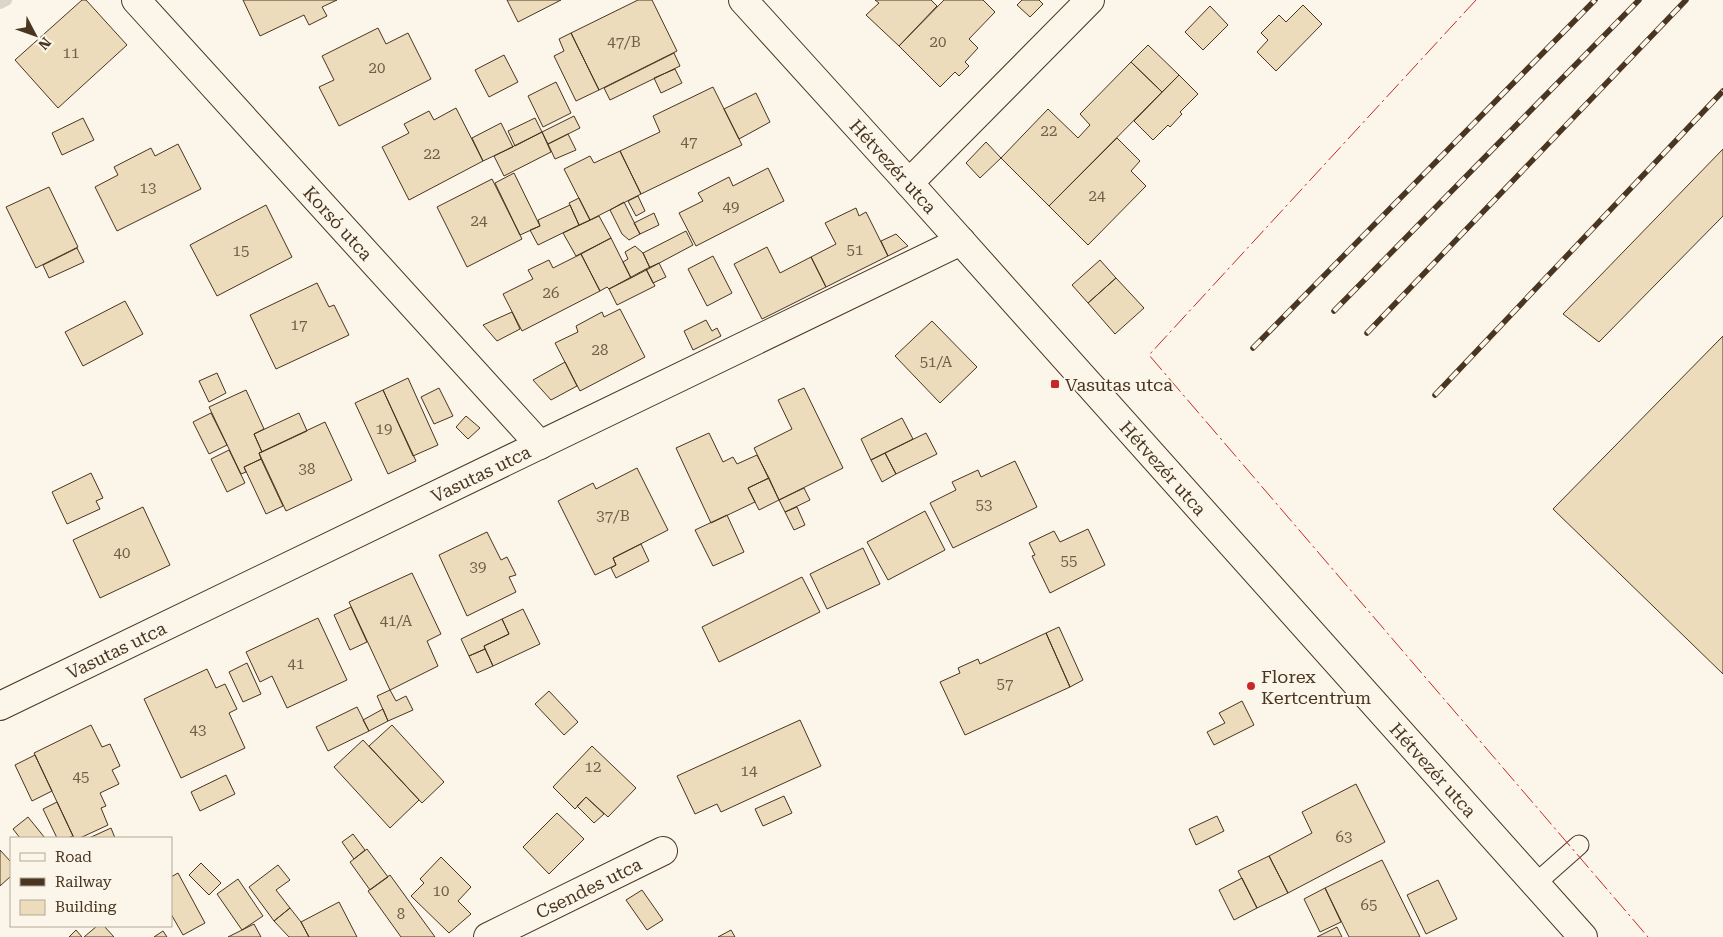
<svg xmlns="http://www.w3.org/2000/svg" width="1723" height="937" font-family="'Roboto Serif',serif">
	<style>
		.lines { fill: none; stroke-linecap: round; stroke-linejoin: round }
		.stream { stroke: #dcd4c6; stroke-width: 12 }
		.building { fill: #ecdcbc; stroke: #4a3520 }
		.service-casing { stroke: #4a3520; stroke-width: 21 }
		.minor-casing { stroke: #4a3520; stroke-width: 30 }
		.tertiary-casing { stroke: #4a3520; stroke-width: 30 }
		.service { stroke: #fbf6e9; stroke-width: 19 }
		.minor { stroke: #fbf6e9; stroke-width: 28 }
		.tertiary { stroke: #fbf6e9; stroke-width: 28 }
		.rail-casing { stroke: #4a3520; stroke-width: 5.5 }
		.rail { stroke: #fbf6e9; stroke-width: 4; stroke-dasharray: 11; stroke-linecap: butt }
		.power { stroke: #c62828; stroke-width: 1; stroke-dasharray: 18 4 2.5 4; stroke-linecap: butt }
		.poi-dot { fill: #c62828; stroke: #fbf6e9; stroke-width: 2 }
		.labels { text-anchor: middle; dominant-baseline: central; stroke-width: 4; stroke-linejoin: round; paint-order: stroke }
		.number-label { font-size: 15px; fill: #725f47 }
		.street-label { font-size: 18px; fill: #4a3520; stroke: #fbf6e9 }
		.poi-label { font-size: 18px; fill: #4a3520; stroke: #fbf6e9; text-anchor: start }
	</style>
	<rect width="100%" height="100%" fill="#fbf6e9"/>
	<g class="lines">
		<path class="stream" d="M0,3L6,0"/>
	</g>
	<path class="building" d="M82,0H86L127,45L58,108L15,60Z
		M243,0H337L322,7L327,16L309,25L304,15L260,36Z
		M507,0H561L518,22Z
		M638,0H652L677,51L599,90L571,33Z
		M875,0H931L937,6L899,46L866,15L879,3Z
		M944,0H983L995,12L969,39L978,48L965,62L969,66L959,76L955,72L940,87L899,46Z
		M1022,0H1039L1043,4L1030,17L1017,5Z
		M1303,5L1322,24L1276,71L1257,52L1268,40L1261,33L1279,15L1286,22Z
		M1210,6L1228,25L1203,50L1185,32Z
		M378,28L386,44L408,33L431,79L339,126L319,87L334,80L322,56Z
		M571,33L599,90L576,101L554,56L564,51L559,39Z
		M1148,45L1179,75L1162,92L1131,62Z
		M674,53L680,66L610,100L604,88Z
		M504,55L518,82L489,97L475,70Z
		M1131,62L1162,92L1049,206L1001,158L1048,109L1078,138L1090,125L1080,114Z
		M675,69L682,83L661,93L654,78Z
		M1179,75L1198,94L1180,112L1182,114L1170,127L1168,125L1153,140L1134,121Z
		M556,82L571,113L543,127L528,96Z
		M713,87L742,145L641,194L620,151L660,132L653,116Z
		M756,93L770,122L739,139L724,109Z
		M456,108L483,161L409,200L382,147L409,133L404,124L429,111L434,120Z
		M574,116L580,128L548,144L542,132Z
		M83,118L94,140L62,155L52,133Z
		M535,118L542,132L515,146L508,131Z
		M501,123L513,147L483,161L472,138Z
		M542,132L551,152L504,176L494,156Z
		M568,134L576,150L555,159L548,144Z
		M1117,138L1140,161L1131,171L1146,186L1088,245L1049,206Z
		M986,142L1001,158L980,178L966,163Z
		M178,144L201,189L117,231L95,187L118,175L114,167L151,148L155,156Z
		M1723,149V216L1599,342L1563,314Z
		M620,151L641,194L590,220L564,169L590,156L594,163Z
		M768,168L784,201L696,246L679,213L703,201L698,193L729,177L733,186Z
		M514,173L540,226L520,235L495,183Z
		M492,179L522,239L467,267L437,207Z
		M49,187L78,247L36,268L6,207Z
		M638,196L645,211L636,216L628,201Z
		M579,198L590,220L579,225L569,203Z
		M624,202L640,234L629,240L622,234L610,210Z
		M266,205L292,257L217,296L190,245Z
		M570,205L579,225L538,245L530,230L540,226L538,220Z
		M856,208L859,216L866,212L888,256L826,287L811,257L836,244L825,223Z
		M654,213L659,225L640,234L634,223Z
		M599,216L611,238L576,256L563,233Z
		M686,231L693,245L650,268L643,253Z
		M896,234L908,246L888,256L881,241Z
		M611,238L631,278L609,289L607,287L600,291L581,254Z
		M635,246L643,253L650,268L631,278L623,262L628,259L625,252Z
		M767,247L780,273L811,257L826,287L762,319L734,264Z
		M77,248L84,262L49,278L43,265Z
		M581,254L600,291L522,331L503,294L533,279L528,270L549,260L553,268Z
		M713,256L732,293L707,306L688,269Z
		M1100,260L1116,278L1088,303L1072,285Z
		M659,263L666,277L653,283L646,269Z
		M646,269L655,286L617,305L609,289Z
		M1116,278L1144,308L1115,334L1088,303Z
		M317,283L329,307L334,305L349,335L276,369L250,315Z
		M125,301L143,334L83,366L65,332Z
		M620,309L645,357L580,391L555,343L578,332L576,326L602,312L604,317Z
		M512,312L520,329L497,341L483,325Z
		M706,320L712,331L717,328L721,336L693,350L684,331Z
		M932,321L977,367L940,403L895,356Z
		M1723,336V674L1553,509Z
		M565,362L577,386L551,400L533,380Z
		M217,373L226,393L209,402L199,381Z
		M408,378L438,445L413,456L383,390Z
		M439,388L453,416L434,424L421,397Z
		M804,388L843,468L779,500L754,448L792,429L778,400Z
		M246,390L264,429L254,434L262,452L259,453L261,459L244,467L246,472L241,474L209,407Z
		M383,390L416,461L388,474L355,403Z
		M211,413L227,445L209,454L193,422Z
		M299,413L307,431L262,452L254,434Z
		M466,416L480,428L468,439L456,427Z
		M902,418L913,439L871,460L861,439Z
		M325,422L352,480L286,511L259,453Z
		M709,433L723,462L733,457L737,464L757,455L769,478L748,488L755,502L711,523L676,448Z
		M926,433L937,454L896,474L885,453Z
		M229,450L245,483L227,492L211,459Z
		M885,453L896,474L882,482L871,460Z
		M261,459L283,506L266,514L244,467Z
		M1015,461L1037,507L953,548L930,503L956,490L952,482L978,470L981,477Z
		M637,468L668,530L613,558L616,565L595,575L558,501L593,483L596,489Z
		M91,473L103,498L96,501L100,509L67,524L52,492Z
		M769,478L779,500L759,510L748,488Z
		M804,488L810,500L785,512L779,500Z
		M143,507L170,565L100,598L73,540Z
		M797,507L805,525L794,530L785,512Z
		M925,511L945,550L888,580L867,542Z
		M727,515L744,552L713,566L695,530Z
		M1088,529L1105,565L1050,593L1032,556L1035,555L1029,543L1054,531L1060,542Z
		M487,532L501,560L507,557L516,575L509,577L516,592L467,616L439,555Z
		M641,544L649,561L616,578L611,568L616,565L613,558Z
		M863,548L880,584L827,609L810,574Z
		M412,573L441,634L427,641L438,666L390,690L349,602Z
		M802,577L820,612L719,662L702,627Z
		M351,607L367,642L350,650L334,615Z
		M523,609L540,644L493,666L484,646L509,634L502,619Z
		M318,618L347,680L287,708L272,676L260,682L246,652Z
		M502,619L509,634L484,646L485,649L469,656L461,639Z
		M1059,627L1083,680L1070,687L1046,633Z
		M1046,633L1070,687L965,735L940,682L960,673L958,668L978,659L980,664Z
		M485,649L493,666L477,673L469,656Z
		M247,663L261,694L243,702L229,672Z
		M207,669L216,688L225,684L237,709L229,713L245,748L181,778L144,699Z
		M390,690L396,701L406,696L413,710L388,721L377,696Z
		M549,691L578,722L564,735L535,704Z
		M1242,701L1254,725L1214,745L1207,732L1225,723L1219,713Z
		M357,707L369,731L328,751L316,727Z
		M383,709L388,721L369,731L363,720Z
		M800,720L821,766L721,812L717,804L695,814L677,776Z
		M91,725L102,747L110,744L120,766L112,770L119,784L100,793L106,806L101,808L108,825L80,838H74L34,753Z
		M392,725L444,782L422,803L369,746Z
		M363,740L419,800L390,828L334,767Z
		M592,746L636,788L608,817L586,797L575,809L553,787Z
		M35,755L52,791L32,801L15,765Z
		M226,775L235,794L200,811L191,792Z
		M1356,784L1385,842L1288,893L1269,856L1312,833L1302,812Z
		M784,796L792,813L763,826L755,809Z
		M586,797L604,814L594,823L577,806Z
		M57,802L73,836L68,838H57L43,809Z
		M557,813L584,839L549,874L523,847Z
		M1217,816L1224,831L1196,845L1189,829Z
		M28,817L45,838H20L13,829Z
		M111,828L115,838H89Z
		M353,834L365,850L354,859L342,842Z
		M367,849L388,877L370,890L350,862Z
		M0,850L11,862V876L0,886Z
		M1269,856L1288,893L1257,908L1238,871Z
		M441,857L471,887L458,901L471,914L449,933L411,896L424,883L420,879Z
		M1382,860L1420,937H1349L1325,888Z
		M201,863L221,883L209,895L189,875Z
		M278,865L290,880L276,890L290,908L274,921L249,887Z
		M178,873L205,923L183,935L171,914V877Z
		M390,875L435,937H401L368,891Z
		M1242,878L1257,908L1234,920L1219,890Z
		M238,879L263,916L242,930L217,894Z
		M1438,880L1457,919L1426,934L1407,895Z
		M1325,888L1341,922L1320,932L1304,899Z
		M642,890L663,920L647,930L626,900Z
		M339,902L357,937H309L301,922Z
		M290,908L301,922L309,937H289L274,921Z
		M254,924L261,937H228Z
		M97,926H104L114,937H84Z
		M1337,927L1342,937H1317Z
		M76,930L82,937H69Z
		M731,930L735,937H718Z
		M163,931L167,937H154Z"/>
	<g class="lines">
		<defs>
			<path id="service" d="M1535,884L1579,845"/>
			<g id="minor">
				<path id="s1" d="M136,0L540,445"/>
				<path d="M909,183L1090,0"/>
				<path id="s2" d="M0,706L961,241"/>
				<path id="s3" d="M488,937L663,851"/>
			</g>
			<g id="tertiary">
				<path id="s4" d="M743,0L909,183L1583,937"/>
			</g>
		</defs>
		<use href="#service" class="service-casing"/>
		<use href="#minor" class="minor-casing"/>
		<use href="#tertiary" class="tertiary-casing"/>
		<use href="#service" class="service"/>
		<use href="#minor" class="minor"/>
		<use href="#tertiary" class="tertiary"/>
		<defs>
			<path id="rail" d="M1334,311L1639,0
				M1367,333L1686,0
				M1253,348L1595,0
				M1435,395L1723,91"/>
		</defs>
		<use href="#rail" class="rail-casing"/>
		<use href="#rail" class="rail"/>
		<path class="power" d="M1476,0L1149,355L1648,937"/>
	</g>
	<g class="poi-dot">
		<rect x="1050" y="379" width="10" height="10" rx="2.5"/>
		<circle cx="1251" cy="686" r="5"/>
	</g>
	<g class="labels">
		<g class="number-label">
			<text x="624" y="42">47/B</text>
			<text x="938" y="42">20</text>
			<text x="71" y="53">11</text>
			<text x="377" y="68">20</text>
			<text x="1049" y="131">22</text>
			<text x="689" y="142">47</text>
			<text x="432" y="154">22</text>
			<text x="148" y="188">13</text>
			<text x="1097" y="196">24</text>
			<text x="731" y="207">49</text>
			<text x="479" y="221">24</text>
			<text x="855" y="250">51</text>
			<text x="241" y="251">15</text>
			<text x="551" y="293">26</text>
			<text x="299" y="325">17</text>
			<text x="600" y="350">28</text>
			<text x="936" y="362">51/A</text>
			<text x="384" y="429">19</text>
			<text x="307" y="469">38</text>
			<text x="984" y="505">53</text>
			<text x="613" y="516">37/B</text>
			<text x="122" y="553">40</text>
			<text x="1069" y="561">55</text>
			<text x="478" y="567">39</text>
			<text x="396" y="621">41/A</text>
			<text x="296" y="664">41</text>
			<text x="1005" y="684">57</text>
			<text x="198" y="730">43</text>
			<text x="593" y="767">12</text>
			<text x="749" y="771">14</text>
			<text x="81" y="777">45</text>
			<text x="1344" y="837">63</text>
			<text x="441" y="891">10</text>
			<text x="1369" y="905">65</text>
			<text x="401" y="914">8</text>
		</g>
		<g class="street-label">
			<text stroke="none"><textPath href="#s4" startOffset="224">Hétvezér utca</textPath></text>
			<text stroke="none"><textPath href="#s1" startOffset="301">Korsó utca</textPath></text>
			<text stroke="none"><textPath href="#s4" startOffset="629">Hétvezér utca</textPath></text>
			<text stroke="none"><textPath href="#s2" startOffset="534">Vasutas utca</textPath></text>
			<text stroke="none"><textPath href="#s2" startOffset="129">Vasutas utca</textPath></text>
			<text stroke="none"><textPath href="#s4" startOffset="1034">Hétvezér utca</textPath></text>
			<text stroke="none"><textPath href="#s3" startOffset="112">Csendes utca</textPath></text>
		</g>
		<g class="poi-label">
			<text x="1065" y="384">Vasutas utca</text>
			<text x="1261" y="676">Florex<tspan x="1261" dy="21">Kertcentrum</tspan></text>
		</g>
	</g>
	<rect x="10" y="837" width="162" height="90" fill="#fbf6e9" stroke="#b4a999"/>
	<rect x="20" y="853" width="25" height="8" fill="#fbf6e9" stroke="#b4a999"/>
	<text x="55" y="862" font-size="15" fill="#4a3520">Road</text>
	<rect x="20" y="878" width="25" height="8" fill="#4a3520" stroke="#b4a999"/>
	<text x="55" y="887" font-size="15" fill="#4a3520">Railway</text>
	<rect x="20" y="900" width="25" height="15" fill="#ecdcbc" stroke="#b4a999"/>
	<text x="55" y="912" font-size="15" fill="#4a3520">Building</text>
	<g transform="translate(35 35) rotate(131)" stroke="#fbf6e9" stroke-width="4" paint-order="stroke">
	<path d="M0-4L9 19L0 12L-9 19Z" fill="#4a3520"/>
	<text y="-8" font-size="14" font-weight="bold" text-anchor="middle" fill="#4a3520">N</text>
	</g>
</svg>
